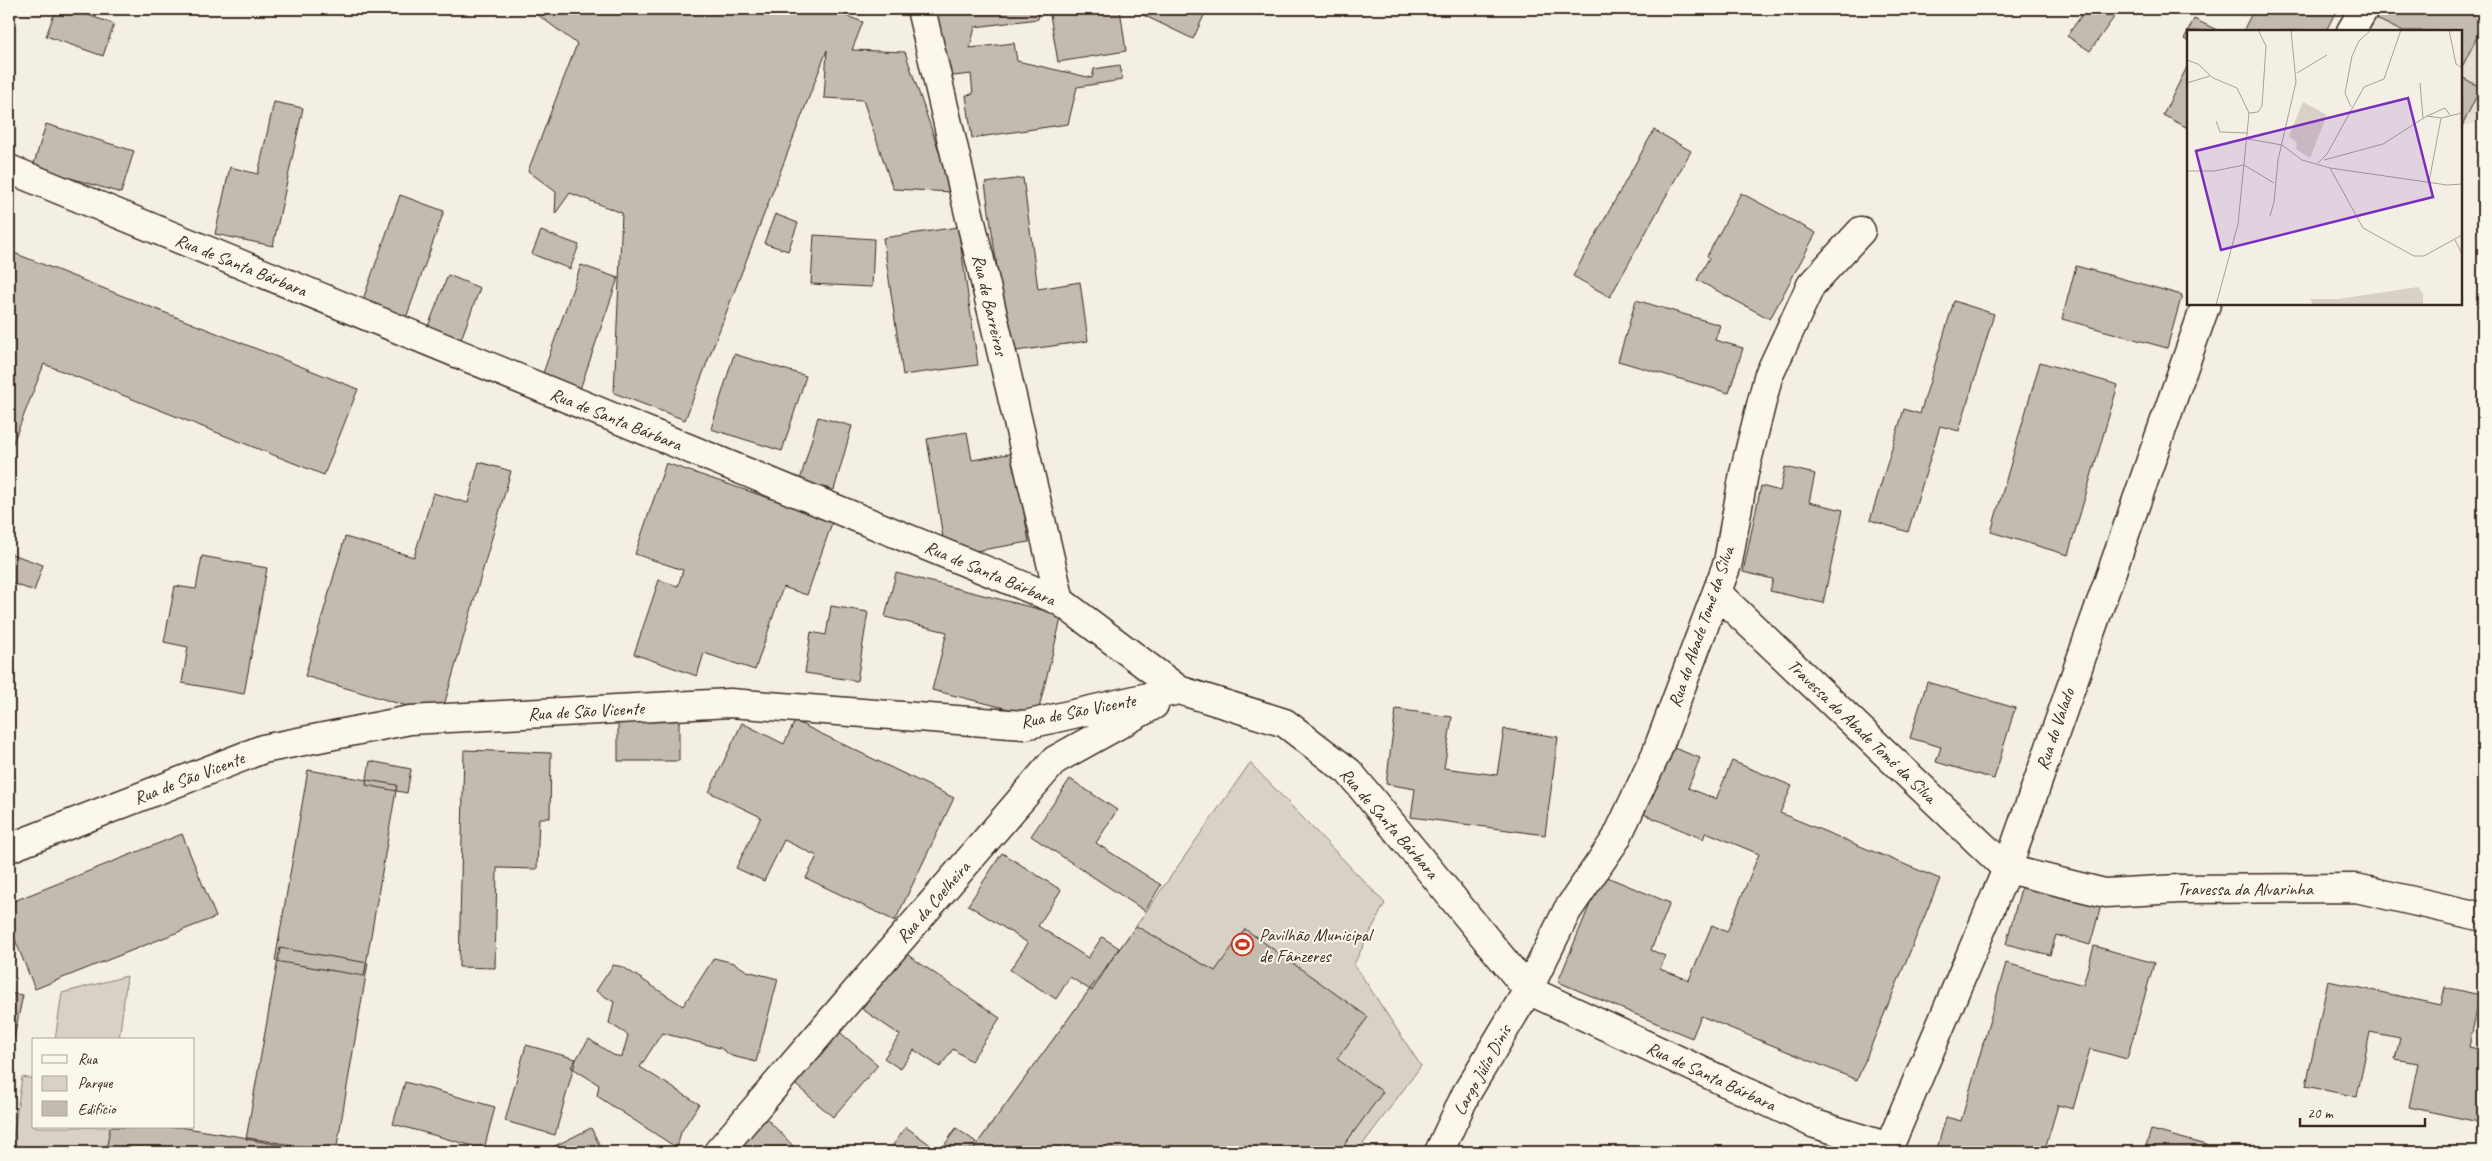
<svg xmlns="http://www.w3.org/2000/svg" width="2492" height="1161" font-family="Caveat,sans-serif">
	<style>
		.built { fill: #e5dfd4 }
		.green { fill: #d8d1c6; stroke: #8a7e72 }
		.building { fill: #c3bbb0; stroke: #3b2a1e }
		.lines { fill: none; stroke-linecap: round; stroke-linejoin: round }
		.street-casing { stroke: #3b2a1e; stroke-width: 31 }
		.secondary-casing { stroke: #3b2a1e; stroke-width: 31 }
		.street { stroke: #fbf7ec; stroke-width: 28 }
		.secondary { stroke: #fbf7ec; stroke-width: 28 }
		.labels { text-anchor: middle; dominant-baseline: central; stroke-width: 4; stroke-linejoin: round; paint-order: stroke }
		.street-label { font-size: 18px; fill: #3b2a1e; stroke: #fbf7ec }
		.poi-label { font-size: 18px; fill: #3b2a1e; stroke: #fbf7ec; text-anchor: start }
		.inset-road { fill: none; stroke: #a9a095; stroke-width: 1 }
		.view { fill: #7b2cbf; fill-opacity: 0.15; stroke: #7b2cbf; stroke-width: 2.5 }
		.inset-edge { fill: none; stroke: #3b2a1e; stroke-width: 2.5 }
	</style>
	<rect width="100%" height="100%" fill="#f3efe4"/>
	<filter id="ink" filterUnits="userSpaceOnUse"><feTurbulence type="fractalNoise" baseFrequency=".02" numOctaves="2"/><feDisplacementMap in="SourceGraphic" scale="10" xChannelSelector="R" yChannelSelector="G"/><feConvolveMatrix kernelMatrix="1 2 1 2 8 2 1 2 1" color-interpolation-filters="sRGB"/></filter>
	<g filter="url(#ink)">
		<path class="built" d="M2381,9H2383L2422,31H2368Z
			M2483,23V122L2461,126V53L2465,55Z"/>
		<path class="green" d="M1250,763L1385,903L1354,964L1421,1066L1357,1152H971L1136,926Z
			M127,976L119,1040H55L62,993Z
			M22,1077L34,1079V1127H115L112,1152H11Z"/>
		<path class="building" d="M56,9H70L114,24L103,56L46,36Z
			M530,9H843L841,14L863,22L852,50L905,52L953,192L893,189L863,100L824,98L827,50L685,420L614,393L622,213L570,193L555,214L556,192L528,171L577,44Z
			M934,9H1040L1038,19L975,27L970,48L1014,43L1017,61L1092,78L1094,69L1120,65L1122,80L1077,87L1068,124L972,138L966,95L973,94L971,74L945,77Z
			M1049,9H1120L1126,51L1058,62Z
			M1138,9H1207L1193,39L1137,12Z
			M2086,9H2105L2115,16L2090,51L2067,36Z
			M2254,9H2337L2326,31H2243Z
			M2379,9H2483V25L2461,69V31H2401L2375,18Z
			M2194,19L2219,31H2188V41L2184,39Z
			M2188,65V128L2163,115Z
			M2461,77L2481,87L2461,128Z
			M274,102L303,108L273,246L215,234L230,167L258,174Z
			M46,124L134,151L121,193L33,167Z
			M1654,130L1691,151L1610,297L1573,276Z
			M1023,178L1038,289L1080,282L1088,341L1009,352L985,183Z
			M1741,193L1816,233L1770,319L1697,280L1709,258L1707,256Z
			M400,195L444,211L405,321L361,305Z
			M775,214L798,223L788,251L764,243Z
			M958,227L978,365L903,375L883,238Z
			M541,231L579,245L570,269L532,254Z
			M814,235L874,239L872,287L811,284Z
			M9,251L358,389L324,475L44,364L9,453Z
			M581,265L618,278L580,389L542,376Z
			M2076,266L2182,295L2167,348L2062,319Z
			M448,275L480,288L460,342L427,329Z
			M1636,300L1720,325L1715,340L1743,348L1729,393L1618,361Z
			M1954,301L1994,314L1959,431L1940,426L1908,532L1870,520L1904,409L1920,414Z
			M734,354L806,376L782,451L711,429Z
			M2040,362L2118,385L2068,555L1991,532Z
			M818,417L852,426L834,490L800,480Z
			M967,432L972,460L1014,453L1029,542L946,556L927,439Z
			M479,462L511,471L441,716L305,676L345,537L414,557L433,493L468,503Z
			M666,463L833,520L807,595L783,587L755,670L704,653L697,676L634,654L659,580L678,586L683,570L635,554Z
			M1785,467L1815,474L1809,502L1843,510L1823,603L1770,591L1773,579L1743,572L1761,486L1780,491Z
			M9,553L43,565L34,591L9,582Z
			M202,556L267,568L244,694L182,683L188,647L164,642L175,586L196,589Z
			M896,573L1062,615L1037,716L932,690L947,632L885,617Z
			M831,606L868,612L857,681L805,673L811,632L826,635Z
			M1927,682L2015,708L1994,779L1936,762L1941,747L1910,738Z
			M1396,709L1452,717L1444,768L1497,775L1504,729L1558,737L1545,835L1411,817L1415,789L1386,784Z
			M618,718H679V761H618Z
			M795,721L954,798L895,921L806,878L817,856L784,840L764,881L736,868L761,817L709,792L742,723L784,744Z
			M1669,746L1700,758L1688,788L1716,799L1732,761L1792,786L1780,813L1940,879L1857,1080L1701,1016L1692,1038L1558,982L1602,875L1670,903L1651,950L1665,956L1660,969L1689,980L1712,925L1727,932L1759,854L1706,832L1703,839L1641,813Z
			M464,750L551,753L550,818H539L537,869L497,868L495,968L459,967Z
			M370,761L411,769L407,793L366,785Z
			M308,770L397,785L364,976L275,961Z
			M1070,779L1117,810L1096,843L1161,885L1145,911L1031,836Z
			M182,834L216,917L35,989L9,925V903Z
			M1002,853L1061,890L1038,926L1088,958L1102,937L1119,948L1092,991L1070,977L1056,999L1010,970L1028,943L968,905Z
			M2023,881L2102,902L2090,945L2056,935L2050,955L2006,944Z
			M1136,926L1215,971L1245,929L1368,1017L1337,1059L1383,1092L1339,1152H971Z
			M2094,946L2154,963L2127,1059L2090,1049L2073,1109L2058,1105L2044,1152H1936L1946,1117L1961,1121L2006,963L2083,985Z
			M280,948L368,963L336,1152H319L246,1139Z
			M902,951L1000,1018L971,1061L953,1049L940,1067L914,1050L900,1069L884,1058L900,1035L862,1009Z
			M714,958L734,963L747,971L778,979L756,1062L732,1056L720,1048L662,1033L640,1067L699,1104L681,1132L677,1148L597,1096L599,1085L571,1067L589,1039L613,1055L622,1057L628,1035L609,1023L614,1002L596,991L613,965L623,967L683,1006Z
			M2328,981L2441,1005L2445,987L2480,995L2469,1047L2483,1050V1123L2409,1107L2418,1063L2395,1059L2400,1038L2370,1032L2357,1097L2306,1086Z
			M9,993L23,995L9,1061Z
			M835,1028L878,1065L833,1117L790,1080Z
			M526,1045L576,1059L555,1135L505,1121Z
			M405,1082L495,1107L484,1149L393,1124Z
			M763,1115L799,1152H729Z
			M110,1127H180L304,1147L303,1152H106Z
			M906,1127L940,1152L956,1128L976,1142L968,1152H888Z
			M591,1128L603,1152H551L549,1149Z
			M2151,1130L2207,1145L2205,1152H2144Z"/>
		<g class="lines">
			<defs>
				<path id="street" d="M921,9L1060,601
					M9,169L1060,601L1179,690L1285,723L1349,772L1528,990L1567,911L1616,839L1656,754L1728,562L1744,473L1768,377L1811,285L1861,231
					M1717,593L2007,869L2105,893L2179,889L2356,888L2483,917
					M9,848L263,749L410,720L730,703L1025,725L1179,690
					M718,1152L1055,760L1154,705"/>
				<path id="secondary" d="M2351,31L2364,9
					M1439,1152L1466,1094L1528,990L1815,1124L1889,1147L2007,869L2206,304"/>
			</defs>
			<use href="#street" class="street-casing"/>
			<use href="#secondary" class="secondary-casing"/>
			<use href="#street" class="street"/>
			<use href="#secondary" class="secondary"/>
		</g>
	</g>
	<defs>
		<symbol id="stadium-ring" viewBox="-11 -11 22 22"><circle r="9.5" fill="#fbf7ec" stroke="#c8321e" stroke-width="1.5"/><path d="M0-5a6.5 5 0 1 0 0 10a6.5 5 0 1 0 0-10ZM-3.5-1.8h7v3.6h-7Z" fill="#c8321e"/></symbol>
	</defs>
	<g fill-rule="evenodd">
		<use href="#stadium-ring" x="1230" y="932" width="25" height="25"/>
	</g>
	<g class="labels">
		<g class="street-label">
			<text transform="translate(241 265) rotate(22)">Rua de Santa Bárbara</text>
			<text transform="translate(990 305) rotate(77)">Rua de Barreiros</text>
			<text transform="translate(616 419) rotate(22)">Rua de Santa Bárbara</text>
			<text transform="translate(990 573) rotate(23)">Rua de Santa Bárbara</text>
			<text transform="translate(1701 627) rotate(-71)">Rua do Abade Tomé da Silva</text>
			<text transform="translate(586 711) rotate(-3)">Rua de São Vicente</text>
			<text transform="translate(1078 711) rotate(-11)">Rua de São Vicente</text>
			<text transform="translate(2055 729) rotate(-71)">Rua do Valado</text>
			<text transform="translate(1862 731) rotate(44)">Travessa do Abade Tomé da Silva</text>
			<text transform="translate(189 778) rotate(-21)">Rua de São Vicente</text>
			<text transform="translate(1389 823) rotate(49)">Rua de Santa Bárbara</text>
			<text x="2245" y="889">Travessa da Alvarinha</text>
			<text transform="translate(933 902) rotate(-49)">Rua da Coelheira</text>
			<text transform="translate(1482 1070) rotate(-61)">Largo Júlio Dinis</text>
			<text transform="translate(1711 1076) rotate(25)">Rua de Santa Bárbara</text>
		</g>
		<g class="poi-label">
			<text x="1259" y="935">Pavilhão Municipal<tspan x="1259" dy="21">de Fânzeres</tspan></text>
		</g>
	</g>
	<g transform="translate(2187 30)">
		<rect width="275" height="275" fill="#f3efe4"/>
		<path d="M116,72L140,85L123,128L109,119L110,113L102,106ZM231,257L236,264V275H126L123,269H151Z" fill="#d8d1c6"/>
		<path class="inset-road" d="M262,0L269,34L275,38M0,30L11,34L26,48L50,58L62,83L51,194L29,275M110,43L140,25M0,53L23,46M233,53L236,88M164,77L158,63L165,26L172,11L184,0M62,83L71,82L75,76L79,16L71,0M263,85L258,78L240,86L254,88L275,83M29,91L33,102L61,103M61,109L95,115L115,130L143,138L260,155L275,154M137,130L196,114L240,86M131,133L140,124L177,57L197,49L214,0M143,138L176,198L227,226H237L275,205M0,141H27L57,135L87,153M242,152L254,88M83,186L87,172L91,130L109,52L104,0M268,210L275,224"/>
		<path class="view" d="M221,68L246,167L34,220L9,121Z"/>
		<rect width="275" height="275" class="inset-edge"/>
	</g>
	<rect width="2492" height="1161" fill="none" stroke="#fbf7ec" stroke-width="30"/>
	<rect x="15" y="15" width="2462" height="1131" fill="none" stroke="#3b2a1e" stroke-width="2" filter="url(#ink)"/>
	<rect x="32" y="1038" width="162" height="90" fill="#fbf7ec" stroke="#aea59a"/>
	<rect x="42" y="1055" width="25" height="8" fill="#fbf7ec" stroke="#aea59a"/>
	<text x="78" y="1064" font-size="15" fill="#3b2a1e">Rua</text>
	<rect x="42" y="1076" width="25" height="15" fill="#d8d1c6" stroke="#aea59a"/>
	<text x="78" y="1088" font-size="15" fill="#3b2a1e">Parque</text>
	<rect x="42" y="1101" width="25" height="15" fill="#c3bbb0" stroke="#aea59a"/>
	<text x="78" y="1114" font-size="15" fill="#3b2a1e">Edifício</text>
	<path d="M2300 1118v8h125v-8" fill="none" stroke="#3b2a1e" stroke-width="2.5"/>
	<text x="2307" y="1118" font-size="15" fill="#3b2a1e" stroke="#fbf7ec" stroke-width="4" paint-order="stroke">20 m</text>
</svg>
